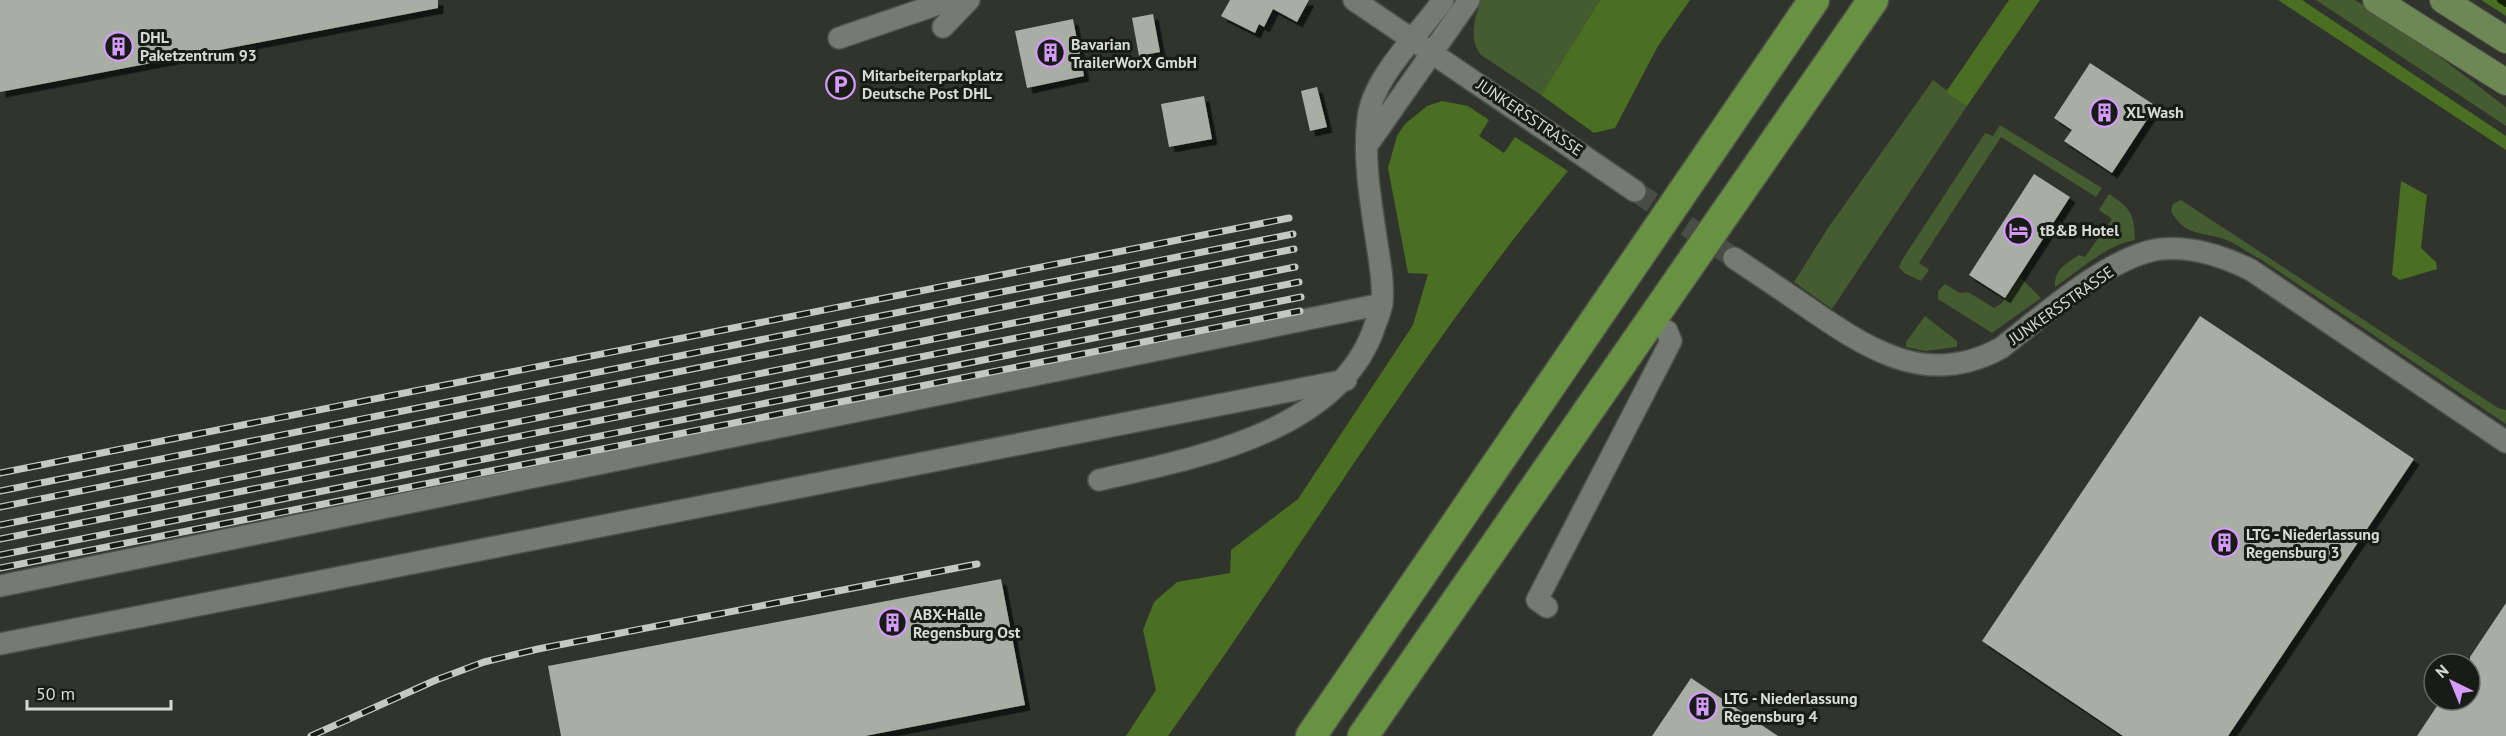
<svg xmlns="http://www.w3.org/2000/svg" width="2506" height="736" font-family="'PT Sans',sans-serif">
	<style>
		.green { fill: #455c30 }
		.forest { fill: #4a6e22 }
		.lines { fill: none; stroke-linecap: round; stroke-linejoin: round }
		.stream { stroke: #0e2000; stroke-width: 6 }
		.building { fill: #a8aea4; filter: url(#shadow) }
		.minor-tunnel { stroke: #494d45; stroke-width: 21; stroke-dasharray: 21 10; stroke-linecap: butt }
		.minor-casing { stroke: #4d514a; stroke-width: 24 }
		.major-casing { stroke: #4d514a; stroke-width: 28 }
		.highway-casing { stroke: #4d514a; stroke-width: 33 }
		.minor { stroke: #767b72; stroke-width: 21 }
		.major { stroke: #6e8855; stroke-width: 26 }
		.highway { stroke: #699142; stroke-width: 30 }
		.rail-casing { stroke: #c4c8c2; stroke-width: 7 }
		.rail { stroke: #191b17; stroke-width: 4.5; stroke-dasharray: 14; stroke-linecap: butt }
		.labels { text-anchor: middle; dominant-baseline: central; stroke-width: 6; stroke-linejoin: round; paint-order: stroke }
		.poi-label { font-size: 16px; font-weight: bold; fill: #d7dad5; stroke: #191b17; text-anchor: start }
		.street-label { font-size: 16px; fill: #d7dad5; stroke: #191b17 }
	</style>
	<defs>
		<filter id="shadow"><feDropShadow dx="5.5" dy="5.5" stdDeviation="0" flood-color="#0009"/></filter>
	</defs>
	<rect width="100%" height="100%" fill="#30342c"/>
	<path class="green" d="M1481,0H1600L1541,95L1481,55C1468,39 1475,18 1481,0Z
		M2316,0H2355L2424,45L2506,107V126Z
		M1933,80L1967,106L1832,309L1794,282L1828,228Z
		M2000,125L2102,188L2096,197L2001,137L1919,263L1929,270L1921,281L1904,273L1899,267L1902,260L1985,133L1993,136Z
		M2109,194C2131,208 2134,214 2135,240C2106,245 2079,271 2055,287C2054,269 2066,264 2079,255L2085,257L2112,219L2099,210Z
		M2181,200L2498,408L2506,410V424L2262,260C2250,254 2237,244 2224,239C2201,231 2185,237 2171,211L2173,204Z
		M2020,277L2041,298L1992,333L1938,299V291L1945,284L1960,293L1968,292L1994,308L2002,303Z
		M1925,316L1957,341V347L1925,351L1906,347V342Z"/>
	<path class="forest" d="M1600,0H1690L1658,46L1615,128L1594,133L1541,95Z
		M2009,0H2040L1967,106L1946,92Z
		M2278,0H2302L2506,136V150Z
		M2481,0H2506V16Z
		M1442,101L1468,106L1489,120L1479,136L1504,153L1515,137L1568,171C1421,349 1302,548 1168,736H1126L1156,690L1143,630L1154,602L1177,582L1230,573L1231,550L1298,499L1413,325L1428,274L1408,273L1388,168L1397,136L1405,124L1427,106Z
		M2401,181L2427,195L2421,248L2436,262L2437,269L2400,280L2392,275Z"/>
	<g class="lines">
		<path class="stream" d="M2500,0L2506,4"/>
	</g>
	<path class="building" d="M0,0H438V8L0,92Z
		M1230,0H1309L1297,22L1273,9L1264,27L1259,24L1255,33L1221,16Z
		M1153,14L1160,52L1139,56L1132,18Z
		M1073,19L1084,76L1027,88L1015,31Z
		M2090,63L2156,106L2112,173L2064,141L2072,130L2054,118Z
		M1317,87L1327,127L1310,131L1301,91Z
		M1204,96L1212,139L1169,147L1161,104Z
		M2034,174L2070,197L2005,298L1969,275Z
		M2200,316L2414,459L2228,736H2123L1982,641Z
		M1001,579L1025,705L865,736H561L548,666Z
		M2506,603V736H2417L2441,700H2470V657Z
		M1691,678L1778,736H1652Z"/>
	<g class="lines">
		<path class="minor-tunnel" d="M1635,191L1734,258"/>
		<defs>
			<path id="minor" d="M1354,0L1635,191
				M943,27L969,0
				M839,38L950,0
				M1368,144L1469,0
				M1734,258C1761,276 1788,294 1814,312C1874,353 1930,387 2001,348C2041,317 2110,255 2161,249C2193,246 2223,256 2251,270L2506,442
				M1099,480C1195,458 1341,432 1375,325C1378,318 1381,310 1382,303C1384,284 1380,263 1377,244C1371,203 1363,160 1368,118C1373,76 1419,35 1443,0
				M0,586L1382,304
				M1547,607L1537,600L1671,341L1667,331
				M0,644L1346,380"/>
			<path id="major" d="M2376,0L2506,82
				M2443,0L2506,40"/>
			<path id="highway" d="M1311,736L1814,0
				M1363,736L1873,0"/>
		</defs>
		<use href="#minor" class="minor-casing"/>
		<use href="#major" class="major-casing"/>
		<use href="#highway" class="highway-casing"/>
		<use href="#minor" class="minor"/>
		<use href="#major" class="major"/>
		<use href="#highway" class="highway"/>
		<defs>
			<path id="rail" d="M0,473L1289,218
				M0,491L1293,234
				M0,507L1294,249
				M0,525L1295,267
				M0,539L1299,282
				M0,555L1301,297
				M0,568L1300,311
				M311,736L436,680L484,662L538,649L977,564"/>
		</defs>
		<use href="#rail" class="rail-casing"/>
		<use href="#rail" class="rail"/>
	</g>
	<defs>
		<symbol id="building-ring" viewBox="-11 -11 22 22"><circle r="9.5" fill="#191b17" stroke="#d59bfa" stroke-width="1.5"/><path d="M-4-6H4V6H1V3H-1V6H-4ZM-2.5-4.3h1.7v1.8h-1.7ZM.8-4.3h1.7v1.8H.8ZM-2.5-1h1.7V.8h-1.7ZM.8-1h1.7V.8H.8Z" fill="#d59bfa"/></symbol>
		<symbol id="parking-ring" viewBox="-11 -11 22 22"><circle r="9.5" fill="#191b17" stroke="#d59bfa" stroke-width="1.5"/><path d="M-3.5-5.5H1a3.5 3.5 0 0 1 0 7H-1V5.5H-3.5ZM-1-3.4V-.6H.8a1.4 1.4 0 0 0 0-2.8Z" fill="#d59bfa"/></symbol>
		<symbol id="hotel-ring" viewBox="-11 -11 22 22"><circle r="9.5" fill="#191b17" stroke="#d59bfa" stroke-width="1.5"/><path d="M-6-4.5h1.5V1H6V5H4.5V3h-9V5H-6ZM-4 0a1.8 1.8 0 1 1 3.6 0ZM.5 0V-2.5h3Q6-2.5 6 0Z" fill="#d59bfa"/></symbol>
	</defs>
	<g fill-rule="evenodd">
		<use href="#building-ring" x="102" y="30" width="33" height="33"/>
		<use href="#building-ring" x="1034" y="36" width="33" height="33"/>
		<use href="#parking-ring" x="824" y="68" width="33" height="33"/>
		<use href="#building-ring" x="2088" y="96" width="33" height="33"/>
		<use href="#hotel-ring" x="2002" y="214" width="33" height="33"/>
		<use href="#building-ring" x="2208" y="526" width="33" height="33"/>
		<use href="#building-ring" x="876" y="606" width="33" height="33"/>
		<use href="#building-ring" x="1686" y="690" width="33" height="33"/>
	</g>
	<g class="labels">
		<g class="poi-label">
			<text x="140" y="37">DHL<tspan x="140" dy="18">Paketzentrum 93</tspan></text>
			<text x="1071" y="44">Bavarian<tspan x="1071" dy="18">TrailerWorX GmbH</tspan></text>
			<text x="862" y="75">Mitarbeiterparkplatz<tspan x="862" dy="18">Deutsche Post DHL</tspan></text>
			<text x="2126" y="112">XL Wash</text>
			<text x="2040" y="230">tB&amp;B Hotel</text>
			<text x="2246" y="534">LTG - Niederlassung<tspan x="2246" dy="18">Regensburg 3</tspan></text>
			<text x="913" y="614">ABX-Halle<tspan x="913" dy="18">Regensburg Ost</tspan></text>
			<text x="1724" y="698">LTG - Niederlassung<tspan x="1724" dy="18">Regensburg 4</tspan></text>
		</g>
		<g class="street-label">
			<text transform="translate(1530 117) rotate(34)">JUNKERSSTRASSE</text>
			<text transform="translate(2061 305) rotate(-35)">JUNKERSSTRASSE</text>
		</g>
	</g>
	<g transform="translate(2452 682) rotate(317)"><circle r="28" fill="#191b17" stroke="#656763" stroke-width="1.5"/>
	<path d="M0-4.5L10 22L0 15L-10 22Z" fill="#d59bfa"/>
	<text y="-9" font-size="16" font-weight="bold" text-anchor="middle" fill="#d7dad5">N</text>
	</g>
	<path d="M27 700v9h144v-9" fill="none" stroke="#d7dad5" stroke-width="3"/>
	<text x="36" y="700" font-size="18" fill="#d7dad5" stroke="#191b17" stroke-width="4.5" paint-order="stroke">50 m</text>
</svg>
